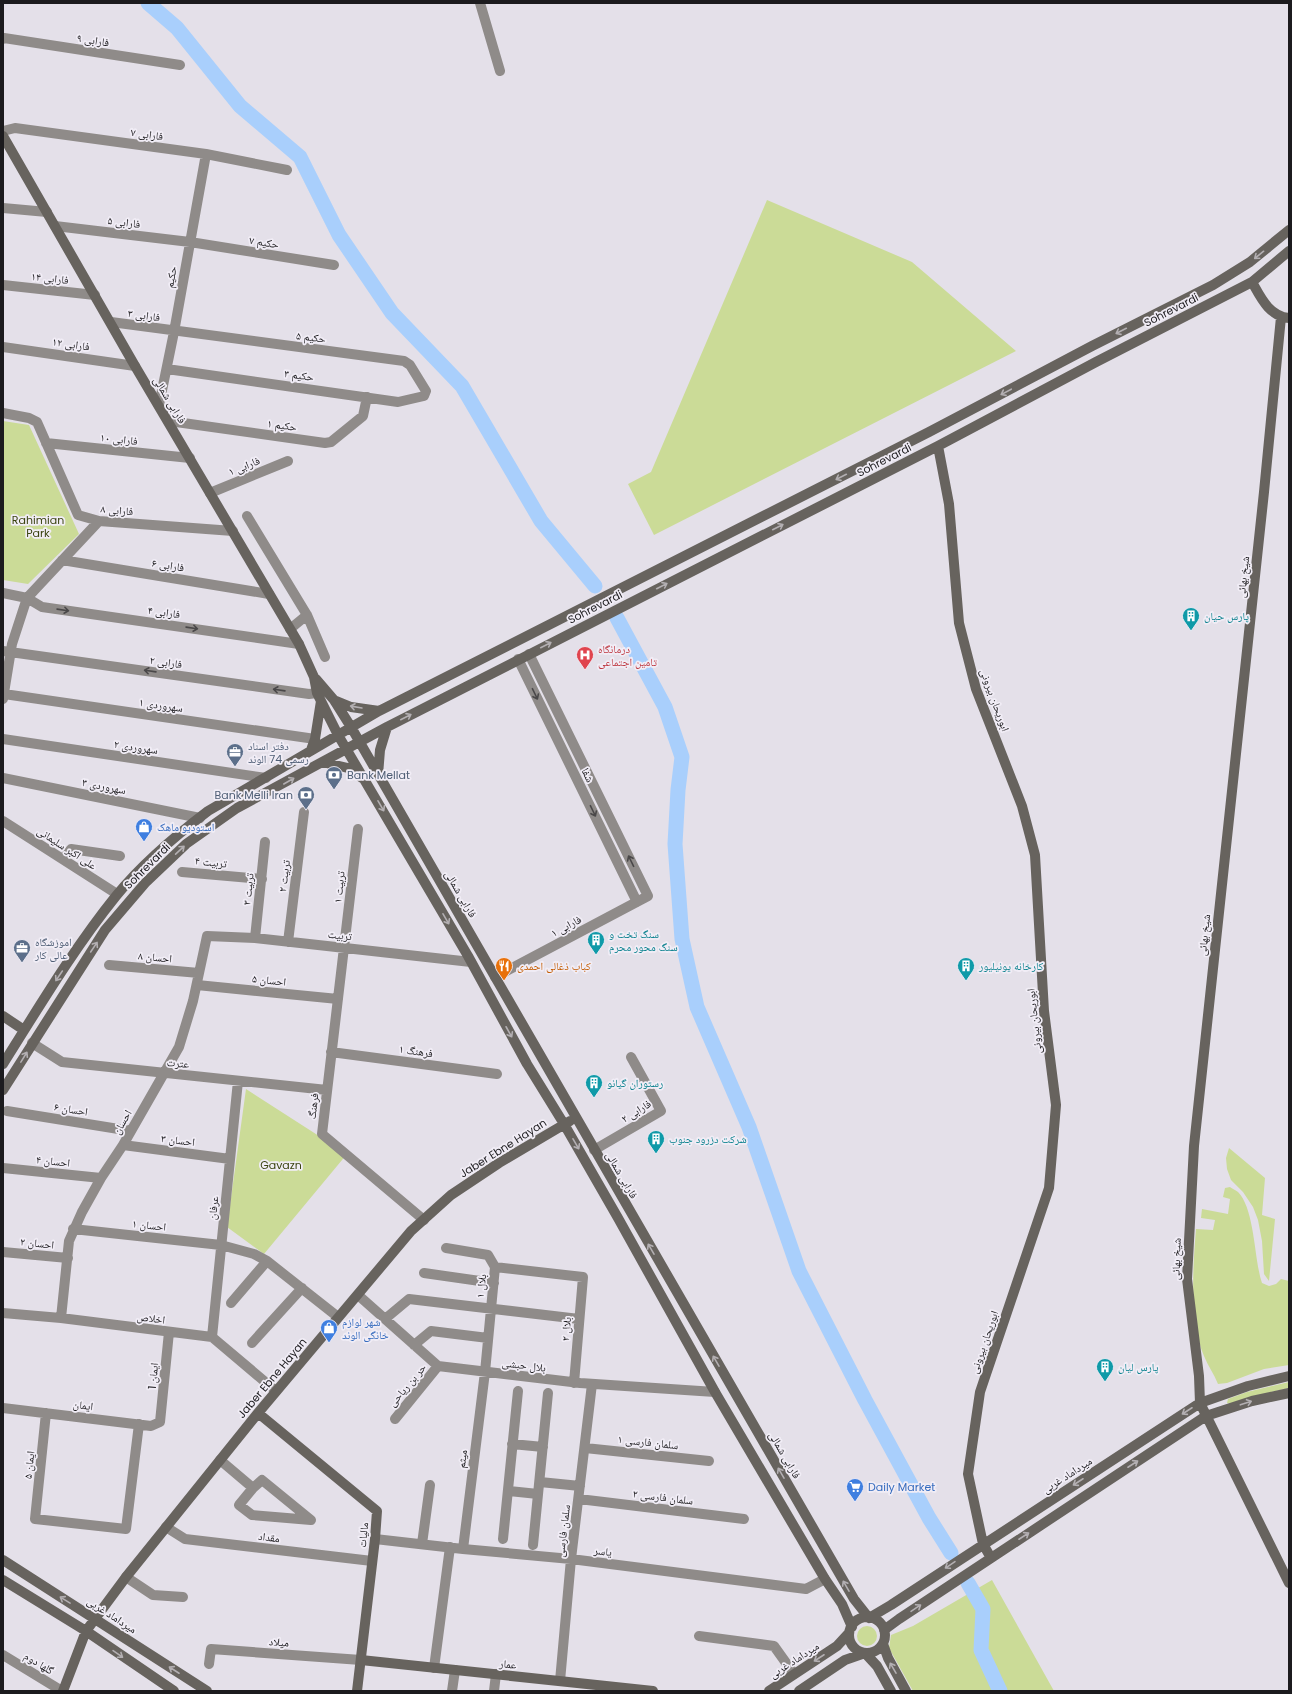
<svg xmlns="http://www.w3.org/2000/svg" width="1292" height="1694" font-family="Poppins,'Noto Naskh Arabic',sans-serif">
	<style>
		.green { fill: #cbdb97 }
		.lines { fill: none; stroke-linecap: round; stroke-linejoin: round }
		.river { stroke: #a9cffc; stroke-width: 15 }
		.street { stroke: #8f8b89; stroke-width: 10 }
		.secondary { stroke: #67635e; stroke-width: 10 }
		.oneway { stroke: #b3afb2 }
		.oneway2 { stroke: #4a4849 }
		.labels { text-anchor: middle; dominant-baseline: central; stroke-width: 3.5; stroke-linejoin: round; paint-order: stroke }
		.street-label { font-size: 11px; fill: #1c1b1e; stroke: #f1edf6 }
		.park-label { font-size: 11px; fill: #3a430f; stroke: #f1edf6 }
		.culture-label { font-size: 11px; fill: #0d838f; stroke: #f1edf6; text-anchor: start }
		.health-label { font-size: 11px; fill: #be3a42; stroke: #f1edf6; text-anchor: start }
		.service-label { font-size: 11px; fill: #4e5e75; stroke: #f1edf6; text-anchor: start }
		.shop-label { font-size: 11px; fill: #366cbe; stroke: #f1edf6; text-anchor: start }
		.food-label { font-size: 11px; fill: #c56008; stroke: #f1edf6; text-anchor: start }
	</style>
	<rect width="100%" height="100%" fill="#e4e0e9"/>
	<path class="green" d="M767,200L912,262L1016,351L654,535L628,484L651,472Z
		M3,421L29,425L79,534L28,584L3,580Z
		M246,1089L347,1154L264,1254L227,1227Z
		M1229,1148L1265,1178L1262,1215L1275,1219L1269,1281L1264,1274L1262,1241L1258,1220L1253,1207L1243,1192L1231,1180L1227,1169L1226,1158Z
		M1230,1187C1232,1189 1236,1190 1238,1192C1255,1209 1254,1260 1262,1283L1269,1286L1276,1284L1281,1279L1289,1281V1365L1264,1369L1227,1383L1218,1384C1214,1374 1208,1366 1204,1356C1189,1321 1193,1266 1196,1229L1213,1230L1215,1220L1201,1218L1202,1209L1228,1214L1230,1199L1223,1197L1225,1188Z
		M1289,1382V1388L1254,1396L1230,1404L1227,1403L1228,1399L1247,1392Z
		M992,1580L1054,1691H913L889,1648L891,1635L913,1626Z
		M857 1636a10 10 0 1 1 20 0a10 10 0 1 1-20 0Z"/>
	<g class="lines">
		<path class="river" d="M148,3L177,28L240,106L300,157L339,235L392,313L462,386L541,521L595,586
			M617,618L665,707L682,757L678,790L675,844L682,939L697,1007L749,1127L799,1271L865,1400L929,1518L951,1553
			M968,1583L983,1609L981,1650L1000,1691"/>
		<path class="street" d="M480,3L500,71
			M3,39L4,38L180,65
			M3,131L15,128L206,154L287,170
			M3,208L47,212
			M55,226L190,242L334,265
			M3,285L95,295
			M111,322L404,361L410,365L426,391L424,396L398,402L167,369
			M3,347L135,366
			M159,405L174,332L206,154
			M3,413L29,418L37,422L78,515L99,521L233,531
			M169,421L325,443L331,442L363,416L367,397
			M46,443L190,458
			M210,493L288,461
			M247,516L307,615
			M62,560L269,594
			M3,593L27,598L42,607L299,644
			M290,629L307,615L325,657
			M3,651L309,694L317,693
			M518,659L637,902
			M4,694L315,739
			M3,699L12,644L27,598L99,521
			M3,739L266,778
			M3,778L200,818
			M3,821L117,894
			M358,829L322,1134L424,1220
			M63,859L71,849L120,856
			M182,872L262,879
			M255,938L265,842
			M288,942L304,812
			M109,965L199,973
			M495,977L648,896L529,654
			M197,985L338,999
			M32,1043L62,1062L327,1090
			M331,1052L497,1074
			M7,1111L131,1131
			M123,1145L230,1159
			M594,1150L661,1111L631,1057
			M3,1168L101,1178
			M73,1229L221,1245L254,1254L267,1261L338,1317
			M446,1248L488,1255L495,1267
			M3,1252L68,1258
			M424,1273L494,1283
			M358,1295L438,1366L580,1383L715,1392
			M231,1303L267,1261
			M3,1313L61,1318L212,1337L276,1391
			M61,1318L69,1241L82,1212L101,1178L123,1145L179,1047L193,1001L207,936L255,938L471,962
			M385,1319L409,1299L579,1319
			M212,1337L238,1081
			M252,1343L302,1288
			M414,1345L431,1331L488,1338
			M3,1408L151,1426L160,1422L169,1332
			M46,1413L35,1519L126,1529L139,1424
			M395,1419L438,1366
			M512,1444L543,1447
			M585,1448L709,1461
			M220,1460L253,1488L262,1480L311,1520L252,1515L239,1505L253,1488
			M540,1482L580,1486
			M509,1491L538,1494
			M579,1499L744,1519
			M166,1527L185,1539L372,1561
			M375,1539L463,1549L571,1559L806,1589L825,1579
			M503,1539L518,1391
			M422,1544L430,1485
			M533,1545L548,1393
			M463,1549L485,1372L495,1267L583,1277L574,1383
			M126,1577L153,1595L183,1597
			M699,1636L774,1646L794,1674
			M3,1655L62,1691
			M209,1664L211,1649L361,1660
			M434,1668L450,1547
			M560,1681L571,1559L592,1384
			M452,1691L455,1670
			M494,1691L496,1674"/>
		<path class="secondary" d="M3,136L135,366L299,644L314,677L317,693L338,735L468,956L527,1064L564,1124L618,1218L715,1392L825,1579L842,1604L852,1627
			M1252,282C1261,298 1269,316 1289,318
			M1281,317L1264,492L1194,1146L1187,1279L1199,1376L1200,1403L1289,1583
			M938,446L949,504L959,623L976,689L1022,806L1035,855L1044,1011L1056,1105L1049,1188L980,1392L968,1474L983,1544L991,1558
			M316,679L334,700L351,727L854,1599L869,1618L891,1605L1200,1403L1248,1386L1289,1376
			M334,700L351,707L379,711
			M311,750L315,739L321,701
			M322,762L348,768L362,778
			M378,775L380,750L387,727
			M3,1016L24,1030
			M3,1064C39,1007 74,948 116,896C142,864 175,836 208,811L379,711L929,432L1092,346L1213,285L1250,262L1289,230
			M3,1090L105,930L146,882L186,844L237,808L387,727L938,446L1096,362L1252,282L1289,251
			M258,1413L377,1511L375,1539L357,1691
			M3,1560L207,1691
			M3,1580L86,1631L174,1691
			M849 1635a18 18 0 1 1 36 0a18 18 0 1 1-36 0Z
			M884,1630L899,1619L1206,1416L1252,1401L1289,1393
			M883,1644L888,1658L906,1691
			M361,1660L653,1691
			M63,1691L86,1631L126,1577L258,1413L411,1231L451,1195L499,1163L570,1121
			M769,1691L837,1646L849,1633
			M799,1691L845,1660L865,1653L877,1666L891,1691"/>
	</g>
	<defs><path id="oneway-shaft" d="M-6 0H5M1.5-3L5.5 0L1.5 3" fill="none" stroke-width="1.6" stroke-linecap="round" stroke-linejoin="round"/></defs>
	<g class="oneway">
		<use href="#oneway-shaft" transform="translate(1259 255) rotate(141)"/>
		<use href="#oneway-shaft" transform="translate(1121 331) rotate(153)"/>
		<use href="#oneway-shaft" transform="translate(1006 392) rotate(152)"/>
		<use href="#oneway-shaft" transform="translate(841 477) rotate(153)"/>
		<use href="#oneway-shaft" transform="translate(778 527) rotate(-27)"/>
		<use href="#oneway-shaft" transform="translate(662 586) rotate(-27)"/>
		<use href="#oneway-shaft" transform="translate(546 645) rotate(-27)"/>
		<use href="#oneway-shaft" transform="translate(356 707) rotate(-170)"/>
		<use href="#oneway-shaft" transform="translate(406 717) rotate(-27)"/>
		<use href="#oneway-shaft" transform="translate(289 781) rotate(-30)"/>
		<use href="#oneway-shaft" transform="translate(381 806) rotate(60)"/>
		<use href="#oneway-shaft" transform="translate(180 850) rotate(-43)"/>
		<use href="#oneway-shaft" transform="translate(446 919) rotate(60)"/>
		<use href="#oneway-shaft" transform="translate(94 947) rotate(-56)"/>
		<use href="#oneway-shaft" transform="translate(59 976) rotate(124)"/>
		<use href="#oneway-shaft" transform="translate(509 1032) rotate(61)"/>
		<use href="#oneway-shaft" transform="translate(24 1057) rotate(-58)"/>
		<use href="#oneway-shaft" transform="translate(576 1144) rotate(60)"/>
		<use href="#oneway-shaft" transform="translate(651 1249) rotate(-120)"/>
		<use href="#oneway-shaft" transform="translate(716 1361) rotate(-120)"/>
		<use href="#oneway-shaft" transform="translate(1246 1403) rotate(-18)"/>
		<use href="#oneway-shaft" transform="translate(1187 1411) rotate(147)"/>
		<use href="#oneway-shaft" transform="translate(1133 1464) rotate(-33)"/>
		<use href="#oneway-shaft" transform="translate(781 1473) rotate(-120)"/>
		<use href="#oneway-shaft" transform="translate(1078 1482) rotate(147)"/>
		<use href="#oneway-shaft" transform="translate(1024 1536) rotate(-33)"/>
		<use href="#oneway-shaft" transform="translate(950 1565) rotate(146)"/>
		<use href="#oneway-shaft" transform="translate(846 1586) rotate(-120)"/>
		<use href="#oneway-shaft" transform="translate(65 1600) rotate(-148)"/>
		<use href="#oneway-shaft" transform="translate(916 1608) rotate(-34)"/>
		<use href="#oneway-shaft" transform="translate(118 1654) rotate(35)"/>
		<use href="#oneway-shaft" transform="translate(819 1658) rotate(147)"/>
		<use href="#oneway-shaft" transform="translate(893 1668) rotate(-120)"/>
		<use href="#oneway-shaft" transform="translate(174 1670) rotate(-147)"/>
	</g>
	<g class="oneway2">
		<use href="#oneway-shaft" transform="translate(63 610) rotate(8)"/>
		<use href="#oneway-shaft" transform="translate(192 628) rotate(8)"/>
		<use href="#oneway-shaft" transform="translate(150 671) rotate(-172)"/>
		<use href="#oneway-shaft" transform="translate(279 690) rotate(-172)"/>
		<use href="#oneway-shaft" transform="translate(535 694) rotate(64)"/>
		<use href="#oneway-shaft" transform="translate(593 811) rotate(64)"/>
		<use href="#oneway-shaft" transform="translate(631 861) rotate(-116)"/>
	</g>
	<defs>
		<symbol id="building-pin" viewBox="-11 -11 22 30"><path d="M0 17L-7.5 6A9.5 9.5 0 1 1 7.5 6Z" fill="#0f9aa8" stroke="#f1edf6"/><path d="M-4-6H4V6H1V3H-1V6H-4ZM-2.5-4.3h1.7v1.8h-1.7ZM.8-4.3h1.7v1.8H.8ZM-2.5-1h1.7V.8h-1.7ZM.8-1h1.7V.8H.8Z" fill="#fff"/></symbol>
		<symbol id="hospital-pin" viewBox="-11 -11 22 30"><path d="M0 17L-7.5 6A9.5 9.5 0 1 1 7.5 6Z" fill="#e0444e" stroke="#f1edf6"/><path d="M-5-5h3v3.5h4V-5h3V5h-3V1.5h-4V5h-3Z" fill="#fff"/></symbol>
		<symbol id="office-pin" viewBox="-11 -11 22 30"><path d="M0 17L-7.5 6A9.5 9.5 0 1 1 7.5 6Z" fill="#5c6f8a" stroke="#f1edf6"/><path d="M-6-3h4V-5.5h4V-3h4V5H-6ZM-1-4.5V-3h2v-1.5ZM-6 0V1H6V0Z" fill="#fff"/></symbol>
		<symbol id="bank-pin" viewBox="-11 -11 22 30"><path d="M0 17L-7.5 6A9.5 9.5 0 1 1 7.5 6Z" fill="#5c6f8a" stroke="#f1edf6"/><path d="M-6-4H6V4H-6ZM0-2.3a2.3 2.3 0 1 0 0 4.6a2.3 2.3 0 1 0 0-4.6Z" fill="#fff"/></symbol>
		<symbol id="shop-pin" viewBox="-11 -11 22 30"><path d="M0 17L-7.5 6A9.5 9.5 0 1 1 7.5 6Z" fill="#3f7fe0" stroke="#f1edf6"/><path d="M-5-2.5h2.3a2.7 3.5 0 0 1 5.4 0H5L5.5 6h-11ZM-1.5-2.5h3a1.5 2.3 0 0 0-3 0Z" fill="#fff"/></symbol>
		<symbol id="restaurant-pin" viewBox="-11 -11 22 30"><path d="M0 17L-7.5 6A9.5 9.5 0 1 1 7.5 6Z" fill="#e8710a" stroke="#f1edf6"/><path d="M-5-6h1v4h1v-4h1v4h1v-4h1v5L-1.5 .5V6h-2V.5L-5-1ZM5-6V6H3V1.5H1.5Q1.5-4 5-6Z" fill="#fff"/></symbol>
		<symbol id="supermarket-pin" viewBox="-11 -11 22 30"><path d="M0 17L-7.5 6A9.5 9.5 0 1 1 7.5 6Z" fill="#3f7fe0" stroke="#f1edf6"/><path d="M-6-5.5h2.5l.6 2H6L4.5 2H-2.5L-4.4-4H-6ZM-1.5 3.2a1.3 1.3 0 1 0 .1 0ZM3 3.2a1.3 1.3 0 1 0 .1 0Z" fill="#fff"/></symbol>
	</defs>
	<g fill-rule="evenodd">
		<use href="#building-pin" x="1181" y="606" width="20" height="27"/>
		<use href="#hospital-pin" x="575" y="645" width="20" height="27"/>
		<use href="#office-pin" x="225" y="742" width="20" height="27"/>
		<use href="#bank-pin" x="324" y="765" width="20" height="27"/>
		<use href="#bank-pin" x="296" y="785" width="20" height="27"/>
		<use href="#shop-pin" x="134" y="817" width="20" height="27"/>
		<use href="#building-pin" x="586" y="930" width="20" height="27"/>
		<use href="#office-pin" x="12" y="938" width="20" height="27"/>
		<use href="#restaurant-pin" x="494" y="956" width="20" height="27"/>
		<use href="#building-pin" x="956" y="956" width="20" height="27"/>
		<use href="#building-pin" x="584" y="1073" width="20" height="27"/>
		<use href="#building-pin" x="646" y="1129" width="20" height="27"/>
		<use href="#shop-pin" x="319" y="1318" width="20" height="27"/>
		<use href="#building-pin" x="1095" y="1357" width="20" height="27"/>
		<use href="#supermarket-pin" x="845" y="1477" width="20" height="27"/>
	</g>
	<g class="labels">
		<g class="street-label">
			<text transform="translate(93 40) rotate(9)">فارابی ۹</text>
			<text transform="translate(147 134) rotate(8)">فارابی ۷</text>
			<text transform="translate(124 222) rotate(7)">فارابی ۵</text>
			<text transform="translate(264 242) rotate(9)">حکیم ۷</text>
			<text transform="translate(171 277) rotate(-80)">حکیم</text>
			<text transform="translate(50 278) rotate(6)">فارابی ۱۴</text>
			<text transform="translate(1171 310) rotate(-27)">Sohrevardi</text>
			<text transform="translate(144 315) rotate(8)">فارابی ۳</text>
			<text transform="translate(311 337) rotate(7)">حکیم ۵</text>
			<text transform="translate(71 344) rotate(8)">فارابی ۱۲</text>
			<text transform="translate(299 375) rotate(8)">حکیم ۳</text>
			<text transform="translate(170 400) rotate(59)">فارابی شمالی</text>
			<text transform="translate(282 425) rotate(8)">حکیم ۱</text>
			<text transform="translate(119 439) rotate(6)">فارابی ۱۰</text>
			<text transform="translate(884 460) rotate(-27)">Sohrevardi</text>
			<text transform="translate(244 466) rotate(-22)">فارابی ۱</text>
			<text transform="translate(117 510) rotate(5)">فارابی ۸</text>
			<text transform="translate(168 565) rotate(9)">فارابی ۶</text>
			<text transform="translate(1243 577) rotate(-84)">شیخ بهائی</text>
			<text transform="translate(595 607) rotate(-27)">Sohrevardi</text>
			<text transform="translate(164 612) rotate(8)">فارابی ۴</text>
			<text transform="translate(166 662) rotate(8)">فارابی ۲</text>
			<text transform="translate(995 700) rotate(70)">ابوریحان بیرونی</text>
			<text transform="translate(161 705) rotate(8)">سهروردی ۱</text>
			<text transform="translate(136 747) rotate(8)">سهروردی ۲</text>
			<text transform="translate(588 775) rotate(64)">شفا</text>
			<text transform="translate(104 786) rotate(11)">سهروردی ۳</text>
			<text transform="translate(67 848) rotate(33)">علی اکبر سلیمانی</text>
			<text transform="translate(211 862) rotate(6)">تربیت ۴</text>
			<text transform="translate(147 866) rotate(-45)">Sohrevardi</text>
			<text transform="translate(284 876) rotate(-83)">تربیت ۲</text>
			<text transform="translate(339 887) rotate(-84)">تربیت ۱</text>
			<text transform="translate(248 889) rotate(-84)">تربیت ۳</text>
			<text transform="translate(461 894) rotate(60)">فارابی شمالی</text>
			<text transform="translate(566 926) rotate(-28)">فارابی ۱</text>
			<text transform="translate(340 935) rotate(6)">تربیت</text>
			<text transform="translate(1204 935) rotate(-84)">شیخ بهائی</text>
			<text transform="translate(155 957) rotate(5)">احسان ۸</text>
			<text transform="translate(269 980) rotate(6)">احسان ۵</text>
			<text transform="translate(1034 1021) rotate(-96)">ابوریحان بیرونی</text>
			<text transform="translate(416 1051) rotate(8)">فرهنگ ۱</text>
			<text transform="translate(178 1063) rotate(5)">عترت</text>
			<text transform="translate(313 1106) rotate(-84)">فرهنگ</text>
			<text transform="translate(71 1109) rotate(9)">احسان ۶</text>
			<text transform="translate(636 1111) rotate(-32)">فارابی ۲</text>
			<text transform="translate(122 1122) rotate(-60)">احسان</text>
			<text transform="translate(178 1140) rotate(7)">احسان ۳</text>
			<text transform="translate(503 1148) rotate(-32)">Jaber Ebne Hayan</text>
			<text transform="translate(53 1161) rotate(6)">احسان ۴</text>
			<text transform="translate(622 1175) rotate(60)">فارابی شمالی</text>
			<text transform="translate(213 1208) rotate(-84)">عرفان</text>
			<text transform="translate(149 1225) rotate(6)">احسان ۱</text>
			<text transform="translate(37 1243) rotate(6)">احسان ۲</text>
			<text transform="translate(1176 1259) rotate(-88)">شیخ بهائی</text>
			<text transform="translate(481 1286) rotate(-84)">بلال ۱</text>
			<text transform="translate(151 1318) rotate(7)">اخلاص</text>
			<text transform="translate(566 1329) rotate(-85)">بلال ۲</text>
			<text transform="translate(984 1342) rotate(-71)">ابوریحان بیرونی</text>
			<text transform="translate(524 1365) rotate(7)">بلال حبشی</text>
			<text transform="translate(153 1376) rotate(-85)">ایمان 1</text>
			<text transform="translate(272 1378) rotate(-50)">Jaber Ebne Hayan</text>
			<text transform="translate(407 1385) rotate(-50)">حر بن ریاحی</text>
			<text transform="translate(83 1405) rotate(7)">ایمان</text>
			<text transform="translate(648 1442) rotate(6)">سلمان فارسی ۱</text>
			<text transform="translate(785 1455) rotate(60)">فارابی شمالی</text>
			<text transform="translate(462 1459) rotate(-83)">میثم</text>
			<text transform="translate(29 1465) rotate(-84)">ایمان ۵</text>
			<text transform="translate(1067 1475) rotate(-33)">میرداماد غربی</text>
			<text transform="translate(663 1497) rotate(7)">سلمان فارسی ۲</text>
			<text transform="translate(563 1531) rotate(-83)">سلمان فارسی</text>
			<text transform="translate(363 1535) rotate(-84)">مالیات</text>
			<text transform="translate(269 1537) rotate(7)">مقداد</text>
			<text transform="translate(603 1551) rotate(7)">یاسر</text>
			<text transform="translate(112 1615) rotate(33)">میرداماد غربی</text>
			<text transform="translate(279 1642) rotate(4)">میلاد</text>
			<text transform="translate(794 1660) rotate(-33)">میرداماد غربی</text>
			<text transform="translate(39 1663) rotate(31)">گلها دوم</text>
			<text transform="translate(508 1664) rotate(6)">عمار</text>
		</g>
		<g class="park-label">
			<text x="38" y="520">Rahimian<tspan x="38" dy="13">Park</tspan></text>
			<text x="281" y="1165">Gavazn</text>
		</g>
		<g class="culture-label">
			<text x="1204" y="616">پارس حیان</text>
			<text x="609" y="934">سنگ تخت و<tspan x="609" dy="13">سنگ محور محرم</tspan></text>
			<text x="979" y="966">کارخانه یونیلیور</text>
			<text x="607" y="1083">رستوران گیانو</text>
			<text x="669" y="1139">شرکت دزرود جنوب</text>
			<text x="1118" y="1367">پارس لیان</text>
		</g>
		<g class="health-label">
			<text x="598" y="649">درمانگاه<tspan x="598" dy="13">تامین اجتماعی</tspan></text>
		</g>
		<g class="service-label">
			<text x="248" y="746">دفتر اسناد<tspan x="248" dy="13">رسمی 74 الوند</tspan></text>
			<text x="347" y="775">Bank Mellat</text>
			<text x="293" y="795" text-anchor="end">Bank Melli Iran</text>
			<text x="35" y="942">اموزشگاه<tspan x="35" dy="13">عالی کار</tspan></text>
		</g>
		<g class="shop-label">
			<text x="157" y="827">استودیو ماهک</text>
			<text x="342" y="1322">شهر لوازم<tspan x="342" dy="13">خانگی الوند</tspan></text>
			<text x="868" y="1487">Daily Market</text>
		</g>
		<g class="food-label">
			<text x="517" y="966">کباب ذغالی احمدی</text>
		</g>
	</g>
	<rect width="1292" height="1694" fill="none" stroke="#1c1b1e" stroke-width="8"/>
</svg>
